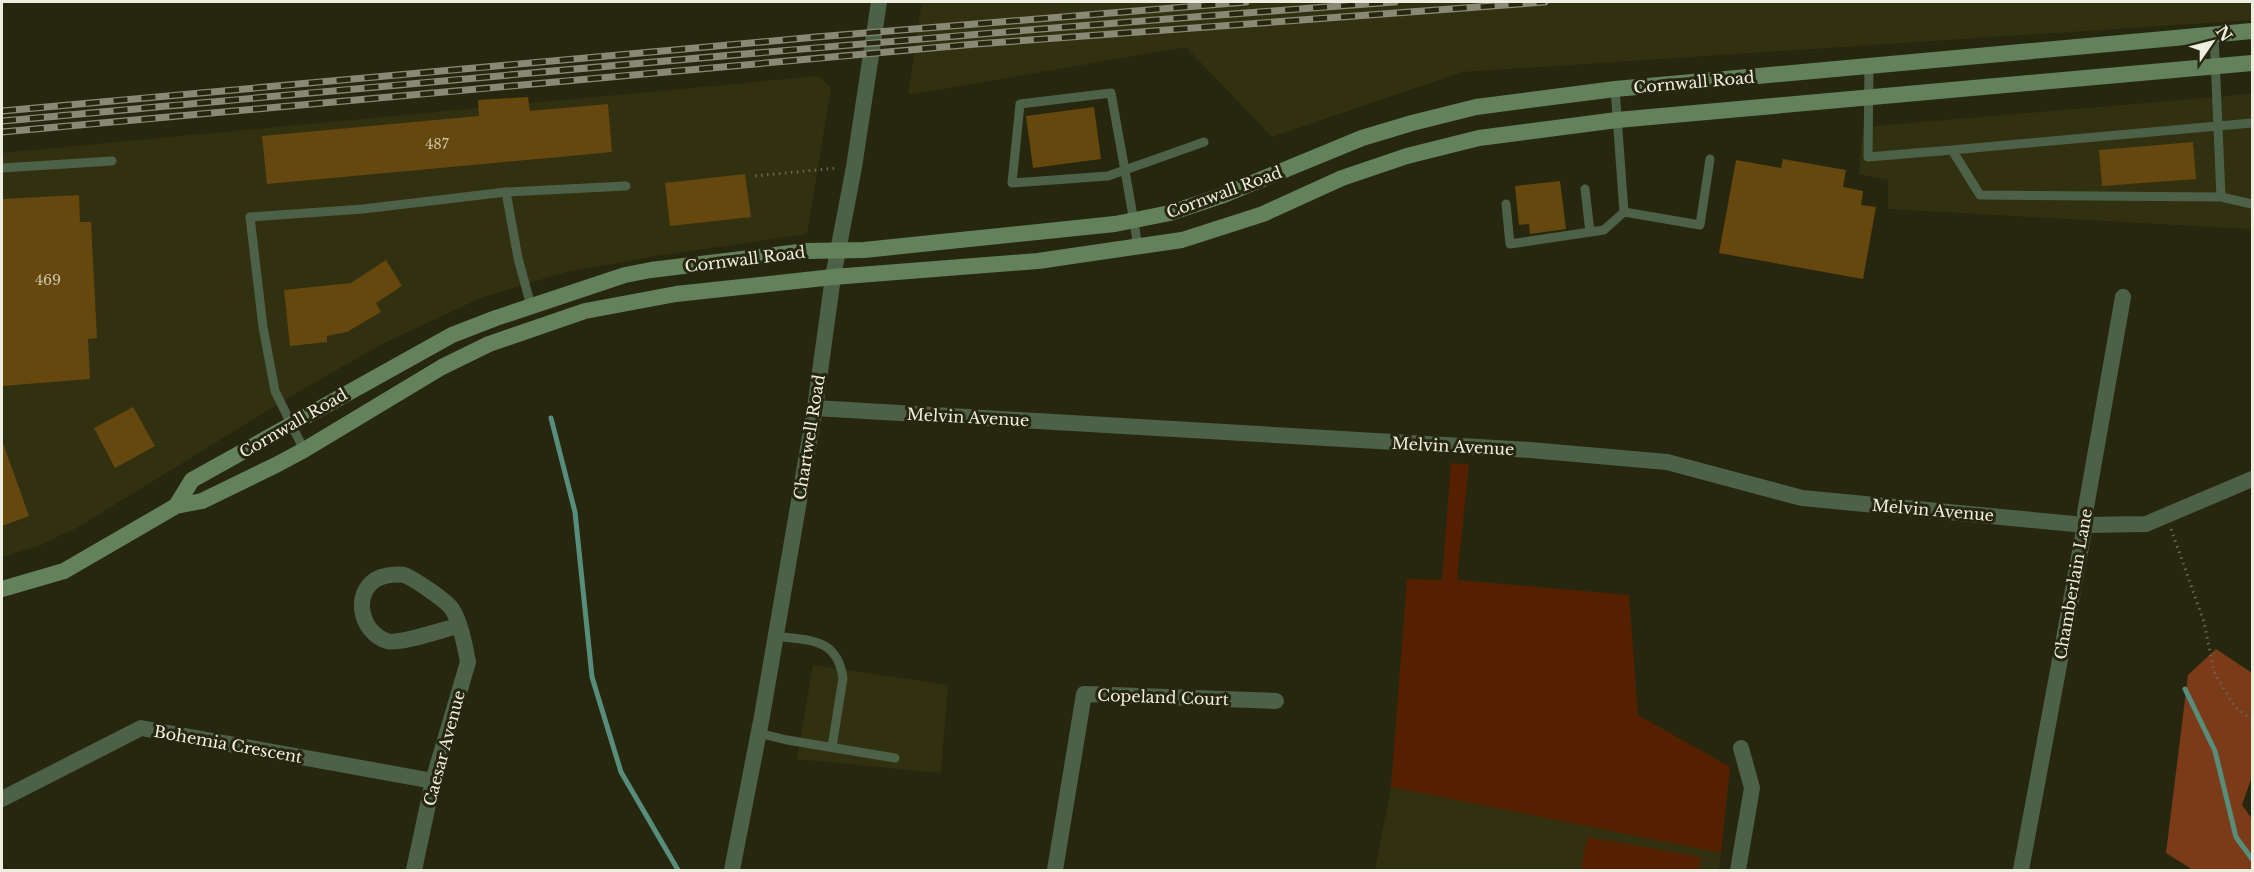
<svg xmlns="http://www.w3.org/2000/svg" width="2254" height="872" font-family="'Libre Baskerville',serif">
	<style>
		.built { fill: #313111 }
		.green { fill: #552000 }
		.forest { fill: #7b3b18 }
		.lines { fill: none; stroke-linecap: round; stroke-linejoin: round }
		.stream { stroke: #568e7b; stroke-width: 5 }
		.building { fill: #66470d }
		.path { stroke: #666751; stroke-width: 3; stroke-dasharray: 1.5 4.5; stroke-linecap: butt }
		.service { stroke: #4d6148; stroke-width: 9 }
		.minor { stroke: #4d6148; stroke-width: 16 }
		.tertiary { stroke: #4d6148; stroke-width: 16 }
		.secondary { stroke: #63825b; stroke-width: 16 }
		.rail-casing { stroke: #898976; stroke-width: 7 }
		.rail { stroke: #27270f; stroke-width: 4.5; stroke-dasharray: 14; stroke-linecap: butt }
		.labels { text-anchor: middle; dominant-baseline: central; stroke-width: 6; stroke-linejoin: round; paint-order: stroke }
		.number-label { font-size: 14px; fill: #cbc4aa }
		.street-label { font-size: 16px; fill: #edeedf; stroke: #27270f }
	</style>
	<rect width="100%" height="100%" fill="#27270f"/>
	<path class="built" d="M922,2H2252V20L1462,72L1272,137L1186,47L908,95Z
		M819,76L831,88L807,234L656,256L566,272L483,297L384,343L298,392L80,526L39,546L2,557V153Z
		M2252,94V229L1888,209V180L1859,174L1863,127Z
		M813,665L948,685L941,773L797,759Z
		M1391,787L1721,853L1719,870H1375Z"/>
	<path class="green" d="M1451,463L1469,464L1457,580L1629,595L1638,715L1730,767L1721,853L1391,787L1407,579L1442,580Z
		M1587,837L1701,857L1698,870H1581Z"/>
	<path class="forest" d="M2216,649L2252,673V776L2242,805L2252,819V870H2193L2166,853L2188,675Z"/>
	<g class="lines">
		<path class="stream" d="M551,418L575,512L592,677L621,772L678,870
			M2185,689L2215,751L2236,837L2252,859"/>
	</g>
	<path class="building" d="M528,97L530,111L608,104L612,152L267,184L262,136L479,116L478,100Z
		M1094,107L1101,159L1033,168L1026,116Z
		M2193,142L2196,179L2102,186L2099,150Z
		M1783,159L1846,170L1843,187L1863,191L1861,205L1876,207L1863,279L1719,253L1736,160L1781,168Z
		M745,174L751,217L670,226L665,183Z
		M1560,181L1566,229L1530,234L1529,224L1519,225L1515,186Z
		M79,195L80,222H91L97,338L88,339L90,379L2,386V199Z
		M386,260L402,286L376,303L381,312L347,332L327,336V342L290,346L284,290L351,283Z
		M133,407L155,446L115,468L94,428Z
		M3,443L29,516L2,526V444Z"/>
	<g class="lines">
		<path class="path" d="M755,176L837,168
			M2171,529L2204,622L2214,672L2234,706L2252,720"/>
		<path class="service" d="M2214,35L2221,197L1980,195L1952,150L2218,126L2252,123
			M1869,66L1868,157L1952,150
			M2,168L112,161
			M1585,189L1590,232
			M506,192L518,258L531,306
			M2221,197L2252,204
			M1506,204L1510,244L1604,230L1624,212L1615,89
			M1624,212L1700,225L1710,159
			M1138,247C1130,196 1120,144 1111,93L1020,104L1012,183L1108,176L1204,142
			M304,450L275,391L263,327L250,217L363,209L506,192L626,186
			M775,636C809,641 837,637 843,678L832,747
			M758,733L787,740L895,758"/>
		<path class="minor" d="M815,408L1530,450L1667,462L1802,498L2085,525L2146,524L2252,479
			M2,799L141,728L433,781
			M414,870L433,781L468,662C465,646 461,623 452,609C447,601 413,578 404,575C397,574 388,575 381,577C351,589 359,632 387,641C399,645 444,629 458,626
			M1055,870L1084,694L1276,701
			M1738,870L1752,788L1741,748
			M2021,870L2085,525V513L2123,297"/>
		<path class="tertiary" d="M732,870L762,716L815,408L833,277L854,167L879,2"/>
		<path class="secondary" d="M176,506L192,480L452,335L496,318L625,275L651,270L807,251L864,250L1115,224L1170,213L1221,196L1362,138L1412,123L1476,107L1615,89L2252,31
			M2,589L64,571L176,506L202,501L276,465L304,450L442,367L489,344L585,311L676,294L833,277L1038,261L1182,240L1263,214L1342,178L1407,156L1479,138L1617,120L2252,63"/>
		<defs>
			<path id="rail" d="M2,111L816,37L1246,2
				M2,121C466,79 930,35 1395,2
				M2,132L976,44L1545,2"/>
		</defs>
		<use href="#rail" class="rail-casing"/>
		<use href="#rail" class="rail"/>
	</g>
	<g class="labels">
		<g class="number-label">
			<text x="437" y="144">487</text>
			<text x="48" y="280">469</text>
		</g>
		<g class="street-label">
			<text transform="translate(1694 82) rotate(-5)">Cornwall Road</text>
			<text transform="translate(1224 192) rotate(-20)">Cornwall Road</text>
			<text transform="translate(745 259) rotate(-7)">Cornwall Road</text>
			<text transform="translate(968 417) rotate(3)">Melvin Avenue</text>
			<text transform="translate(293 423) rotate(-30)">Cornwall Road</text>
			<text transform="translate(809 437) rotate(-81)">Chartwell Road</text>
			<text transform="translate(1453 446) rotate(3)">Melvin Avenue</text>
			<text transform="translate(1933 510) rotate(5)">Melvin Avenue</text>
			<text transform="translate(2073 584) rotate(-80)">Chamberlain Lane</text>
			<text transform="translate(1163 697) rotate(2)">Copeland Court</text>
			<text transform="translate(228 744) rotate(10)">Bohemia Crescent</text>
			<text transform="translate(444 748) rotate(-75)">Caesar Avenue</text>
		</g>
	</g>
	<rect width="2254" height="872" fill="none" stroke="#edeedf" stroke-width="6"/>
	<g transform="translate(2212 42) rotate(55)" stroke="#27270f" stroke-width="4.5" paint-order="stroke">
	<path d="M0-4.5L10 22L0 15L-10 22Z" fill="#edeedf"/>
	<text y="-9" font-size="16" font-weight="bold" text-anchor="middle" fill="#edeedf">N</text>
	</g>
</svg>
